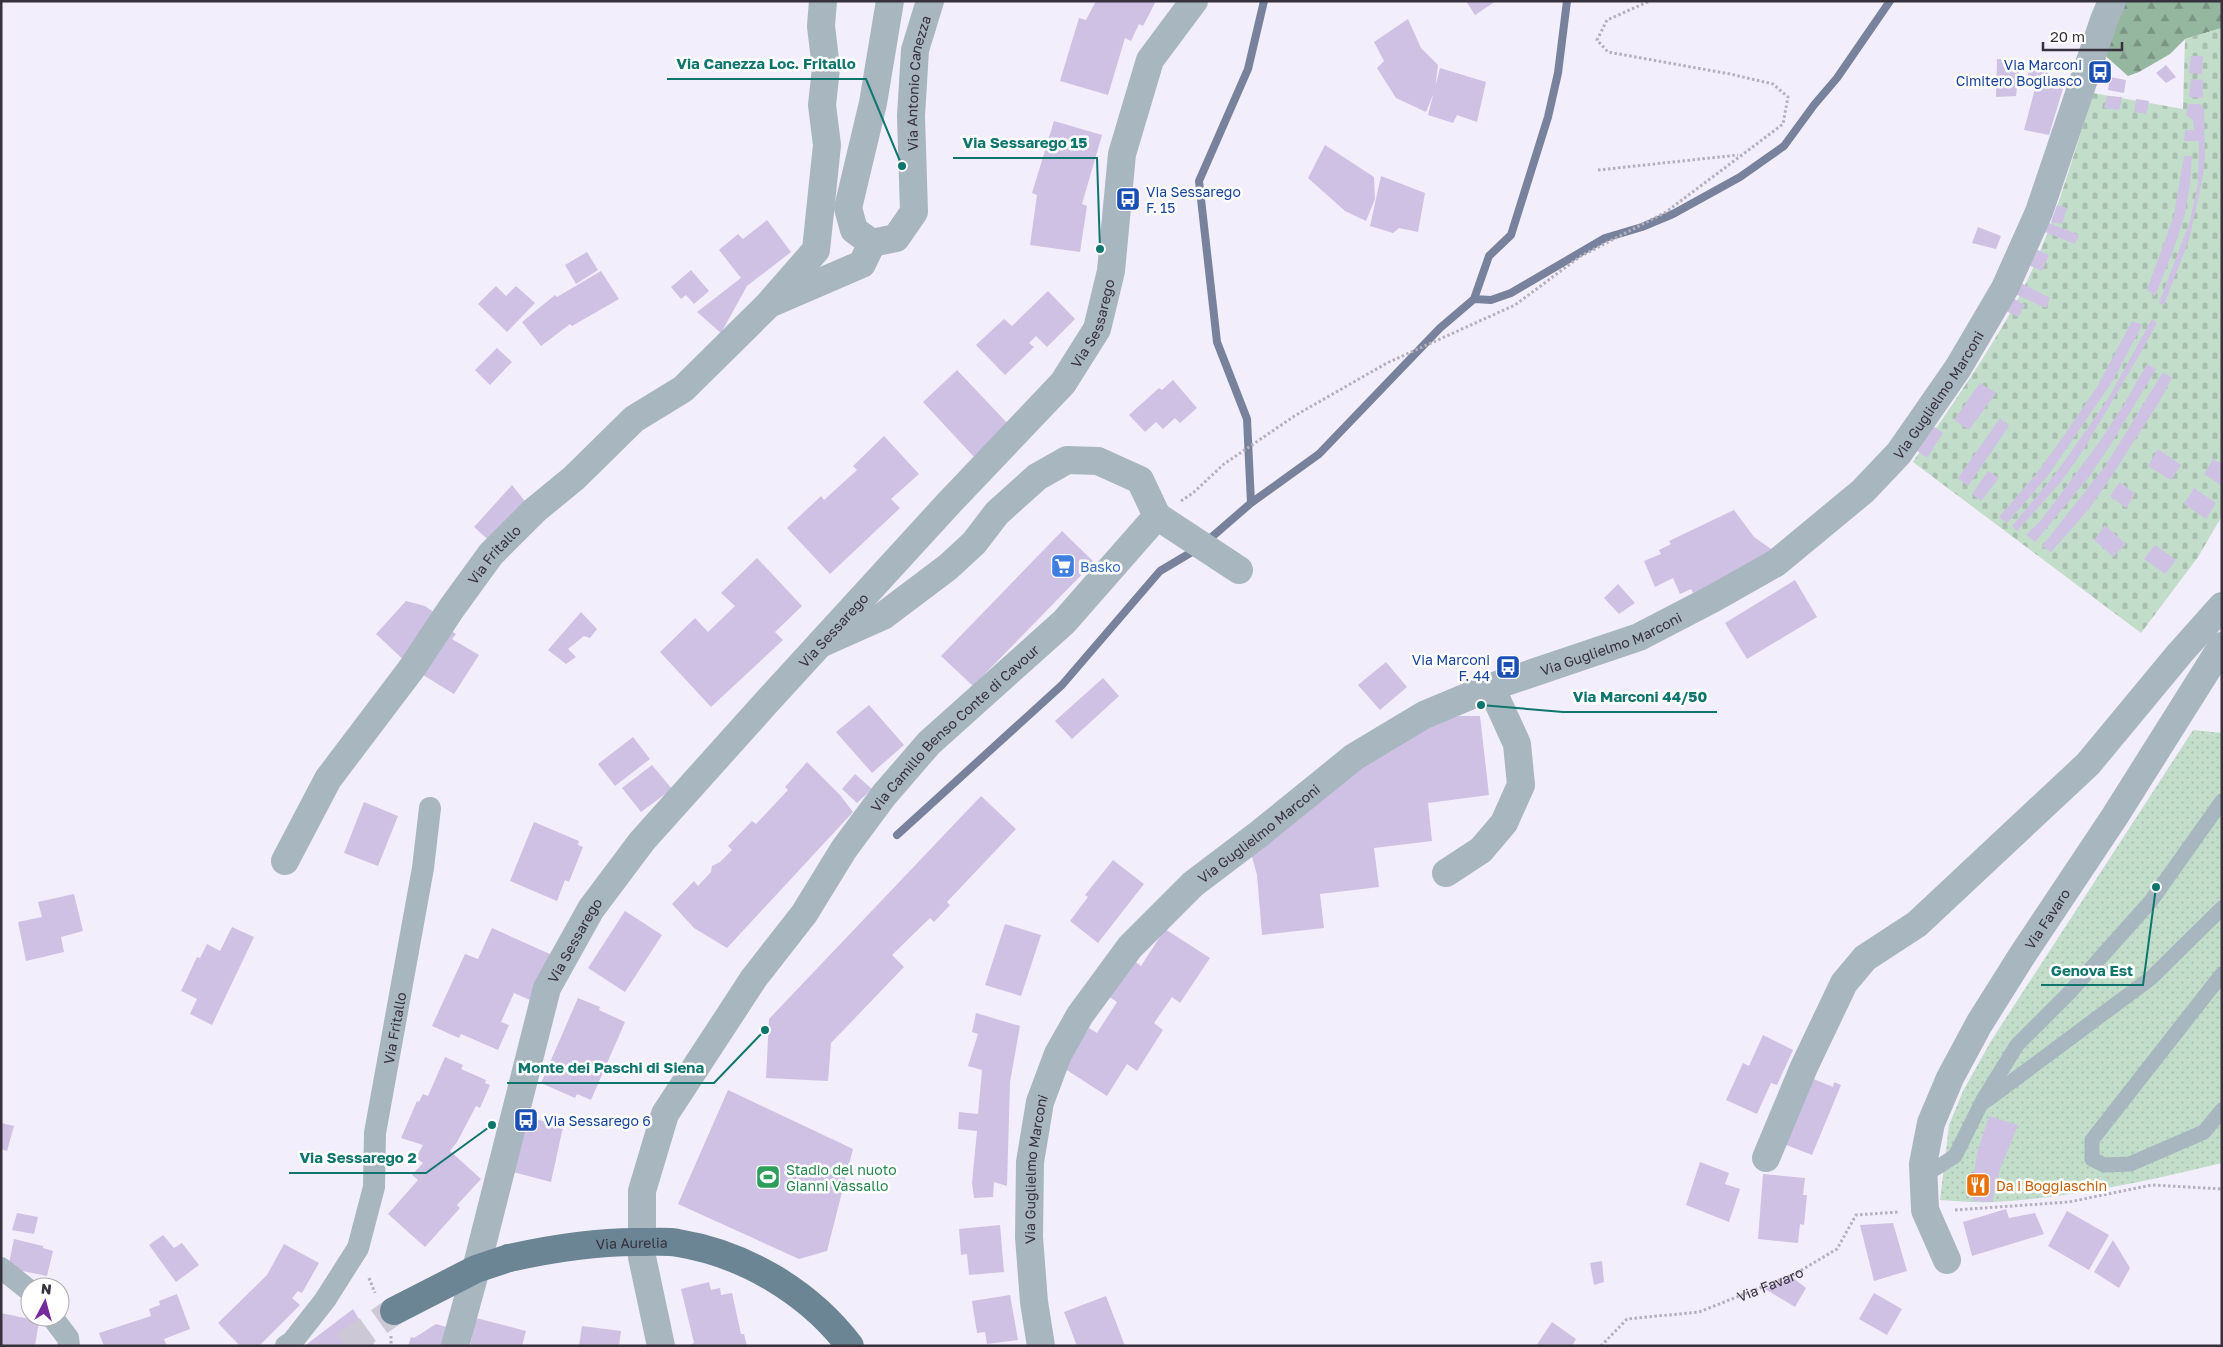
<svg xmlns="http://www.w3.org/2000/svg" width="2223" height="1347" font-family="'Golos Text',sans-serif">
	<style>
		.forest { fill: url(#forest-firs) }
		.cemetery { fill: url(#cemetery-stones) }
		.park { fill: url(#park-dots) }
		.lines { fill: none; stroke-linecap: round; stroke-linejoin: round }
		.stream { stroke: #78829c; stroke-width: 8 }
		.building { fill: #cfc1e3 }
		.primary-tunnel { stroke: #cdc8d5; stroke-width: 28; stroke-dasharray: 28 14; stroke-linecap: butt }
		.path { stroke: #b5b0bd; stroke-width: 3; stroke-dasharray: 2.5 2.5; stroke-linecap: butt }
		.service { stroke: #a8b6bf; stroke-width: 15 }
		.pedestrian { stroke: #a8b6bf; stroke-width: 22 }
		.minor { stroke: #a8b6bf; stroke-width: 28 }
		.tertiary { stroke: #a8b6bf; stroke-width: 28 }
		.primary { stroke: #6b8595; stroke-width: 28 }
		.primary-bridge { stroke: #6b8595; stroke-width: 28 }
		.labels { text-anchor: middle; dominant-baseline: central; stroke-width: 5; stroke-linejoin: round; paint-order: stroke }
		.transit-label { font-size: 14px; fill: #164399; stroke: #fff; text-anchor: end }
		.street-label { font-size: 14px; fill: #36313d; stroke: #fff }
		.shop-label { font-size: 14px; fill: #366cbe; stroke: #fff; text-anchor: start }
		.leisure-label { font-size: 14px; fill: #27864d; stroke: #fff; text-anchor: start }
		.food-label { font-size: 14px; fill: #c56008; stroke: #fff; text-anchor: start }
		.leader { fill: none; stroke: #0f766e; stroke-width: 2 }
		.callout-dot { fill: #0f766e; stroke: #fff; stroke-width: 2 }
		.callout-label { font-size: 15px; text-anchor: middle; font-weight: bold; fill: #0f766e; stroke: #fff; stroke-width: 5; stroke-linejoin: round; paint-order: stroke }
	</style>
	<defs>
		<pattern id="forest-firs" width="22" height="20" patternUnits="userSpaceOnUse" patternTransform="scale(1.25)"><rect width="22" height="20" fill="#95b69f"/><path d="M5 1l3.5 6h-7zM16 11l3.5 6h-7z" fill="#7a9583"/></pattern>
		<pattern id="cemetery-stones" width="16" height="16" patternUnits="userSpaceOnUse" patternTransform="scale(1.25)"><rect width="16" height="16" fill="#c3ddcb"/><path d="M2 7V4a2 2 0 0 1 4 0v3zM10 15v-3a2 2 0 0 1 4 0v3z" fill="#a8beaf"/></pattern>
		<pattern id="park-dots" width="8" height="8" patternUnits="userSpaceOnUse" patternTransform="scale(1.25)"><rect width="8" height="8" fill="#c3ddcb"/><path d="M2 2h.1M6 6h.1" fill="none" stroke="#a8beaf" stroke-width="1.8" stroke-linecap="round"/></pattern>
	</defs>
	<rect width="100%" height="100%" fill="#f3eefb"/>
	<path class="forest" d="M2121,1H2222V28L2185,39L2170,54L2139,72L2128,76L2100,51Z"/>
	<path class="cemetery" d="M2222,28V516L2198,557L2141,633L1913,462C1949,409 1987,356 2018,299C2052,234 2071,163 2093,93L2183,109L2185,39Z"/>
	<path class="park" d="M2193,730L2222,733V1163C2148,1181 2070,1198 1993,1202C1976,1203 1958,1201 1940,1200L1949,1125L1963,1091L1991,1041Z"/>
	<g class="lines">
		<path class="stream" d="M1474,299L1491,300L1511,293L1605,238L1642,227L1673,214L1740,177L1784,146L1814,105L1837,78L1890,1
			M1251,503L1319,454L1440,328L1474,299L1489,256L1511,235L1548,117L1558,73L1567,1
			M1206,542L1251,503L1247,419L1217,342L1199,181L1248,69L1264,1
			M897,835L1062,685L1160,571L1197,549"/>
	</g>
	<path class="building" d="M1096,1H1156L1143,26L1139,24L1131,41L1125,38L1108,95L1060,81L1079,18L1086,20Z
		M1466,1H1496L1475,15Z
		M1408,19L1421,48L1438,65L1435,90L1426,112L1396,98L1377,68L1384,61L1374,42Z
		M2191,56H2203L2202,74L2189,73Z
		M1997,59L2020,61L2016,96L1996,97Z
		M2166,65L2176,77L2166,83L2156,73Z
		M2029,67L2049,70L2047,79L2065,82L2049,135L2024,130L2036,85L2027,83Z
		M1440,68L1486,82L1477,122L1457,115L1453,123L1428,115Z
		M2110,77L2126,80L2124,93L2108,90Z
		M2191,79L2203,80V98L2189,97Z
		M2107,96L2122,97L2119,110L2104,108Z
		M2136,99L2149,101L2146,114L2134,112Z
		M2188,104H2200L2204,109L2205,154L2203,176L2189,240L2164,305L2159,303L2189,224L2198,184L2199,141H2184L2185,130H2194L2193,120L2186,115Z
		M1054,121L1102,135L1082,204L1087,206L1080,252L1030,245L1037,195L1032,193Z
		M1325,145L1374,177L1375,199L1366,221L1345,211L1308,178Z
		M2184,156H2192L2190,183L2185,214L2172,254L2155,296L2147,290L2174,215Z
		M1381,176L1425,193L1418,232L1399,228L1393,233L1370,226Z
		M2057,205L2067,208L2062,224L2051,222Z
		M767,220L791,252L747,286L721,333L697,312L741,278L719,250L738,234L743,239Z
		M2049,223L2079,235L2075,244L2045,232Z
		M1978,227L2001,236L1996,249L1972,243Z
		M2033,248L2049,255L2042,271L2026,264Z
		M587,252L598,270L576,284L565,265Z
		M691,270L709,291L694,304L686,295L681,299L671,287Z
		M601,271L619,299L572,326L570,324L541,346L522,322L555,295L557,297Z
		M2021,283L2050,298L2046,308L2015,294Z
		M496,286L506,296L516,286L535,303L507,332L478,304Z
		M1048,291L1075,319L1047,347L1036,336L1029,343L1034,347L1005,375L976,345L1004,319L1012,326Z
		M2013,298L2025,305L2018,317L2006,311Z
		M2152,319L2157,323L2140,354L2082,452L2061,482L2017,531L2012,526L2056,473L2108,399Z
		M2132,321L2142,325L2114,379L2047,477L2007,523L1999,517L2037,473L2065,434L2097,387Z
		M497,348L512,362L490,385L475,370Z
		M2147,364L2156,369L2111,444L2089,477L2035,542L2026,535L2042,519L2100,441L2123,406Z
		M957,370L1009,425L974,457L923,402Z
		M2163,372L2172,378L2158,404L2111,477L2089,509L2051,552L2042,546L2106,465Z
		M1173,380L1197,408L1180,423L1175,418L1163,429L1156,422L1145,432L1129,415L1159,388L1162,390Z
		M1980,383L1996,393L1969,430L1954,420Z
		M2000,418L2009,426L1968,486L1958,478Z
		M1933,426L1943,433L1927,458L1916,450Z
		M884,436L919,474L891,499L900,508L830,574L787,528L821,496L824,500L857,470L853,466Z
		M2158,449L2181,465L2171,480L2148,466Z
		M2213,459L2222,464V486L2204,474Z
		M1988,471L1999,478L1981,501L1972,494Z
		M2120,482L2135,494L2126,508L2110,496Z
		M512,485L528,505L493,544L474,527Z
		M2194,488L2216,503L2206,519L2184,504Z
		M1734,510L1754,537L1774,551L1757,563L1693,593L1691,589L1680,594L1673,578L1655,587L1644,561L1661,554L1659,550L1671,544L1669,541Z
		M2105,525L2126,544L2113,557L2094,540Z
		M1062,531L1094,562L973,686L941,656Z
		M2155,545L2176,560L2165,574L2144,559Z
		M757,558L802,606L775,632L783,640L711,707L660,652L695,618L708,632L735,606L721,593Z
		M1795,580L1817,617L1747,659L1725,623Z
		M1618,584L1635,603L1619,614L1604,598Z
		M406,601L425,606L442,618L409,665L376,634Z
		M581,612L597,629L590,638L584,636L568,649L576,657L566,664L548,650Z
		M446,627L456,634L452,639L479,655L454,694L423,675Z
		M1386,662L1407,687L1380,710L1358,685Z
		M1103,678L1119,696L1072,739L1055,721Z
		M869,705L904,745L872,773L836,732Z
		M1458,716H1480L1489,795L1428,803L1432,841L1374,848L1379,887L1320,894L1324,928L1262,935L1257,875L1251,853L1415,727Z
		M633,737L650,759L615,786L598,764Z
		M807,762L840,795L853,812L727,948L694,928L672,904L694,881L698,886L711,872L712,866L720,862L732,850L728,846L752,821L756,824L788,790L785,787Z
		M652,765L672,789L641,812L622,788Z
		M855,774L872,789L857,803L842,789Z
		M981,796L1016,829L947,902L950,905L934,922L930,918L892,955L904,967L831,1043L828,1081L766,1078L769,1019Z
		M364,802L398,816L378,866L344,853Z
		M534,822L579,841L578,845L583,847L569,882L565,880L557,901L510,881Z
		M1113,860L1144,884L1098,943L1070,921L1088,897L1085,895Z
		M74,894L83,931L61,937L64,952L26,961L18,922L42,917L38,902Z
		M625,911L662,935L625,992L588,968Z
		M1005,924L1041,935L1021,996L985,985Z
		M232,927L254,937L212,1025L190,1014L197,999L181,991L197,957L200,958L207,944L220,951Z
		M492,928L552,955L530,1000L514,993L501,1022L509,1025L498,1050L461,1034L459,1038L432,1026L465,954L478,959Z
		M1165,929L1210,958L1180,1003L1172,997L1154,1023L1163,1030L1137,1071L1127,1064L1107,1096L1062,1067L1089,1028L1097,1033L1117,1002L1108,996L1132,959L1141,966Z
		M578,998L600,1007L599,1010L625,1022L591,1100L577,1094L575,1098L541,1083Z
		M976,1013L1020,1026L1010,1082L1007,1186L994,1182L993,1197L974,1198L972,1183L977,1131L958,1129L959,1112L978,1114L982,1070L968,1066L978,1034L972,1032Z
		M1763,1035L1793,1050L1777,1085L1771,1083L1757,1114L1726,1100L1743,1063L1749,1066Z
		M445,1057L463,1065L461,1069L486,1080L485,1083L490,1085L480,1108L476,1106L457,1142L450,1151L481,1179L457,1205L460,1208L425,1247L388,1214L418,1180L412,1175L423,1163L416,1158L423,1145L401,1138L417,1101L419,1102L423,1094L428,1096Z
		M1811,1078L1833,1087L1834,1082L1841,1085L1812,1155L1784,1144Z
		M728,1090L853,1149L827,1251L799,1259L678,1204Z
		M526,1116L563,1127L551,1182L513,1172Z
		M1989,1116L2018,1125L2000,1169L1992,1202L1973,1201L1972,1183L1978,1150Z
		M1,1123L14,1126L7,1151L1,1149Z
		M1700,1162L1729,1173L1725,1184L1740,1189L1729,1222L1686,1205Z
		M1763,1174L1805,1178L1803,1195H1807L1804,1225L1800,1224L1798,1243L1758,1239Z
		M2006,1209L2009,1218L2035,1213L2044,1234L1972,1256L1963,1222Z
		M2067,1211L2109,1235L2089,1270L2048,1246Z
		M17,1213L38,1217L34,1234L12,1230Z
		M1893,1223L1907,1271L1874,1281L1860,1225Z
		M1000,1225L1004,1272L969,1275L967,1254L961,1255L959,1229Z
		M163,1235L174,1248L182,1243L199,1265L176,1282L149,1245Z
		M14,1239L43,1246V1248L53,1251L47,1276L8,1268Z
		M2113,1240L2130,1268L2119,1288L2094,1272Z
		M284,1244L319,1263L302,1293L298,1291L292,1298L300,1305L259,1346H240L218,1323L267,1275Z
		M1602,1261L1604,1282L1594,1285L1590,1263Z
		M1792,1277L1806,1288L1795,1307L1765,1289Z
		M709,1282L711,1290L720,1288L721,1295L732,1293L741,1334H744L747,1346H687L694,1343L681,1289Z
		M1874,1293L1902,1309L1887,1335L1859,1319Z
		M177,1294L190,1329L164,1339L167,1346H104L99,1333L151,1316L149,1309L160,1305L159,1301Z
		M1010,1295L1018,1340L987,1344L985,1332L977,1333L972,1301Z
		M1106,1296L1125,1346H1077L1064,1312Z
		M353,1309L375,1346H305L311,1341Z
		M1,1313L39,1321L35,1346H1Z
		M476,1318L526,1331L522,1346H470Z
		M1552,1322L1576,1339L1572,1346H1536Z
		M436,1324L450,1328L445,1346H408L411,1337L414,1338Z
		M582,1326L621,1331L619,1346H579Z"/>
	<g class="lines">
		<path class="primary-tunnel" d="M345,1346L394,1311"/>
		<g class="path">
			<path d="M1598,170L1738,155"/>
			<path d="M1181,501L1193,493L1224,464L1296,415L1387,363L1515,305L1581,256L1666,212L1783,124L1788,97L1773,84L1730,74L1608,52L1597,40L1607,20L1650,1"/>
			<path d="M1955,1210L2069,1202L2152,1185L2222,1189"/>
			<path d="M369,1278L375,1293"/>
			<path d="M391,1336V1346"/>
			<path id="s1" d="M1601,1346L1627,1319L1699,1312L1795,1274L1837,1249L1856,1215L1898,1212"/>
		</g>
		<path class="service" d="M2222,974L2092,1140V1159L2104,1165L2130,1164L2204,1132L2222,1110
			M1987,1100L2151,978L2222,908
			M1924,1176L1955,1156L1983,1100L2017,1045L2069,993L2151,901L2222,801"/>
		<g class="pedestrian">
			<path d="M1,1268L30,1291"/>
			<path d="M52,1317L68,1338L69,1346"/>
			<path id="s2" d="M286,1346L292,1342L325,1300L358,1248L374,1187L375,1133L423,868L430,808"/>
		</g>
		<g class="minor">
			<path d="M774,302L862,264L872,243"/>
			<path d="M1157,516L1239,570"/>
			<path id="s3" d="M285,861L328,779L412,668L451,609L491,554L535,510L574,478L634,419L683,389L768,305L816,250L827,145L822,105L826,68L821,26L823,1"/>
			<path d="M1446,873L1481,850L1504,823L1521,785L1517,744L1491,687"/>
			<path d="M1766,1158L1804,1067L1844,983L1865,958L1917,924L2088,764L2180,653L2222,606"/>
			<path id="s4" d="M1947,1260L1925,1210L1923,1164L1931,1123L1950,1078L1979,1024L2023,954L2115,816L2222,646"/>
			<path d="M455,1346L476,1269"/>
			<path id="s5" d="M661,1346L642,1257V1191L665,1114L754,978L804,914L844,849L884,795L929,743L1064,622L1157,516L1140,480L1098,461L1067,460L1037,477L997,513L974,543L948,567L883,616L820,644"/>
		</g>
		<g class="tertiary">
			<path id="s6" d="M890,1L873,103L848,208L854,230L872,243L896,238L914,212L911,116L915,50L930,1"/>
			<path id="s7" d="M476,1269L547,988L591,909L642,841L764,705L948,504L1063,383L1097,329L1111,271L1122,154L1150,60L1194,1"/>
			<path id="s8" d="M1041,1346L1034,1302L1029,1237L1030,1162L1040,1102L1058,1054L1080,1015L1130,947L1193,884L1259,834L1354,757L1424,715L1491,687L1639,637L1714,598L1776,563L1863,491L1899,453L1958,368L2005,288L2039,212L2104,20L2112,1"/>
		</g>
		<path class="primary" d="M394,1311L476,1269L509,1258"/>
		<path class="primary-bridge" id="s9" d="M509,1258C554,1248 598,1241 644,1242C655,1242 668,1241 678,1243C745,1254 809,1292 850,1346"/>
	</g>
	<defs>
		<symbol id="bus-square" viewBox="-11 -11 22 22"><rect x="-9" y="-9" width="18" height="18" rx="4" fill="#1a4fb4" stroke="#fff"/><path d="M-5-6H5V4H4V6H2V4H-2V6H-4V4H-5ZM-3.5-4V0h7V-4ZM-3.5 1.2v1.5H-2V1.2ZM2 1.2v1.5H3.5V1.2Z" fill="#fff"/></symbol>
		<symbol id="supermarket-square" viewBox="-11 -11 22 22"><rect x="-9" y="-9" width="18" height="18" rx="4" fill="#3f7fe0" stroke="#fff"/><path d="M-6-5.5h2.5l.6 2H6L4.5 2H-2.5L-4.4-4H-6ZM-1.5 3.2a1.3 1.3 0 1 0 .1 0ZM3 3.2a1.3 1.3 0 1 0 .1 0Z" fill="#fff"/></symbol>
		<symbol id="stadium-square" viewBox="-11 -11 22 22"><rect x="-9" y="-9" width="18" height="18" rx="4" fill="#2e9e5b" stroke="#fff"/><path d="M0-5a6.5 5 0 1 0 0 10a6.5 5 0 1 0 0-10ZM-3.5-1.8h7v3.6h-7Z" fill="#fff"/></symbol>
		<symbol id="restaurant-square" viewBox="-11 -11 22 22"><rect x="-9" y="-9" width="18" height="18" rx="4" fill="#e8710a" stroke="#fff"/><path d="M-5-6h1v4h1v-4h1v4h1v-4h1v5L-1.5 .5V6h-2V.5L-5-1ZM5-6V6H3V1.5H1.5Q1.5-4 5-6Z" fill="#fff"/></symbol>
	</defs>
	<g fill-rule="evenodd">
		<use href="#bus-square" x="2086" y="58" width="28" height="28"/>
		<use href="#bus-square" x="1114" y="185" width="28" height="28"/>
		<use href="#supermarket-square" x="1049" y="552" width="28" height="28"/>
		<use href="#bus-square" x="1494" y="653" width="28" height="28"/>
		<use href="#bus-square" x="512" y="1106" width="28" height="28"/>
		<use href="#stadium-square" x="754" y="1163" width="28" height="28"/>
		<use href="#restaurant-square" x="1964" y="1171" width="28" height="28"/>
	</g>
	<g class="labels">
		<g class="transit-label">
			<text x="2082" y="64">Via Marconi<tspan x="2082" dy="16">Cimitero Bogliasco</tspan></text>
			<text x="1146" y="191" text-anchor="start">Via Sessarego<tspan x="1146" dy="16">F. 15</tspan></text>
			<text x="1490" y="659">Via Marconi<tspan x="1490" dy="16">F. 44</tspan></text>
			<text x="544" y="1120" text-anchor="start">Via Sessarego 6</text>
		</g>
		<g class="street-label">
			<text stroke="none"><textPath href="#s6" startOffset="442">Via Antonio Canezza</textPath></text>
			<text stroke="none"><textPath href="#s7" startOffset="1155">Via Sessarego</textPath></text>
			<text stroke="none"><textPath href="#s8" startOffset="1422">Via Guglielmo Marconi</textPath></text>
			<text stroke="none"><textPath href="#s3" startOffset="372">Via Fritallo</textPath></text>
			<text stroke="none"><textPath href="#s7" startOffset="750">Via Sessarego</textPath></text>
			<text stroke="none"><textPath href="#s8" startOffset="1002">Via Guglielmo Marconi</textPath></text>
			<text stroke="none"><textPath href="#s5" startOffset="722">Via Camillo Benso Conte di Cavour</textPath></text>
			<text stroke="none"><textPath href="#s8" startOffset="598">Via Guglielmo Marconi</textPath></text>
			<text stroke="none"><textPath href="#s4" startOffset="378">Via Favaro</textPath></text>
			<text stroke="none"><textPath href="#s7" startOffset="345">Via Sessarego</textPath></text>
			<text stroke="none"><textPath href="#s2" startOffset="346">Via Fritallo</textPath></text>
			<text stroke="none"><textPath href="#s8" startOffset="178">Via Guglielmo Marconi</textPath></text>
			<text stroke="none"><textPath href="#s9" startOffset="124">Via Aurelia</textPath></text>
			<text stroke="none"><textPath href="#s1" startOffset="186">Via Favaro</textPath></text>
		</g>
		<g class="shop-label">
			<text x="1080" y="566">Basko</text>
		</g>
		<g class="leisure-label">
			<text x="786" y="1169">Stadio del nuoto<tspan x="786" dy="16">Gianni Vassallo</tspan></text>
		</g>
		<g class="food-label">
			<text x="1996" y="1185">Da i Boggiaschin</text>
		</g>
	</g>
	<path class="leader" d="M902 166L866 79H667M1100 249L1097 158H953M1481 705L1563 712H1717M2156 887L2143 985H2041M765 1030L714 1083H507M492 1125L426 1173H289"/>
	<g class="callout-dot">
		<circle cx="902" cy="166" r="5"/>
		<circle cx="1100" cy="249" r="5"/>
		<circle cx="1481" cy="705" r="5"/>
		<circle cx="2156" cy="887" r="5"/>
		<circle cx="765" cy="1030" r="5"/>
		<circle cx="492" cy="1125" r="5"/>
	</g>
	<g class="callout-label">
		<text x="766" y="69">Via Canezza Loc. Fritallo</text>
		<text x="1025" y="148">Via Sessarego 15</text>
		<text x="1640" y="702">Via Marconi 44/50</text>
		<text x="2092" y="976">Genova Est</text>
		<text x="611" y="1073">Monte dei Paschi di Siena</text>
		<text x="358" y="1163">Via Sessarego 2</text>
	</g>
	<rect width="2223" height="1347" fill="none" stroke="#36313d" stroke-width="5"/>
	<g transform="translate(45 1302) rotate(6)"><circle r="24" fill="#ffffff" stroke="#afadb1"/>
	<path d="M0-4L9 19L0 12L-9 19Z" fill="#762b9d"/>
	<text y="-8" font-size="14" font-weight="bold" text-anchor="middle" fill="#36313d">N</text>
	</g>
	<path d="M2043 42v8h79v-8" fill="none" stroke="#36313d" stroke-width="2.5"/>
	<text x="2050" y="42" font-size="15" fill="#36313d" stroke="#ffffff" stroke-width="4" paint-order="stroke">20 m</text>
</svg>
